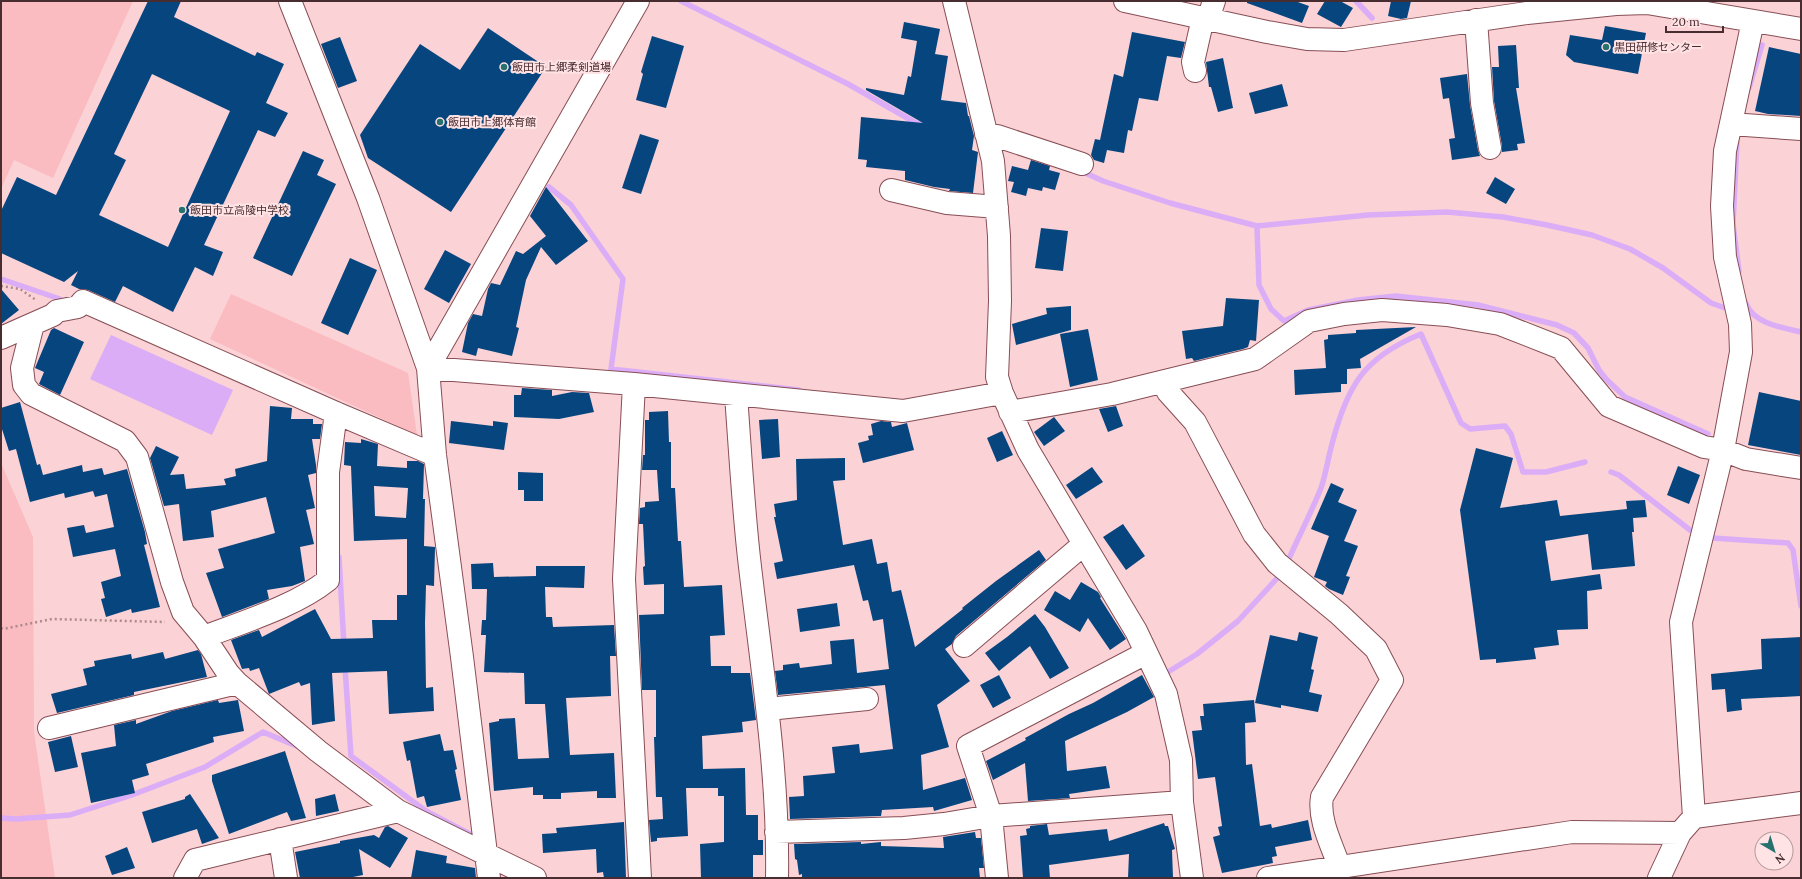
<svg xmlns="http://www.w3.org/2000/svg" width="1802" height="879" font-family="Lora,'Noto Sans JP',serif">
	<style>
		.green { fill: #fabbc1 }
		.water { fill: #dbadf7 }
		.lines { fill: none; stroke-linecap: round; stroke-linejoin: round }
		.stream { stroke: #dbadf7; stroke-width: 5.5 }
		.building { fill: #06457e; fill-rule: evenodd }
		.minor-casing { stroke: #874e55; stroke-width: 24 }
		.path { stroke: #ad8a8d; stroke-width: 2.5; stroke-dasharray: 2 3; stroke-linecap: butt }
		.minor { stroke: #fff; stroke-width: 22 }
		.poi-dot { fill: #27726f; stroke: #ffe3e5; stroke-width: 1.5 }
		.labels { text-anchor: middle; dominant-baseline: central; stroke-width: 4; stroke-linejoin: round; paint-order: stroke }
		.poi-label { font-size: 11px; fill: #472d30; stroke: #ffe3e5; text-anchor: start }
	</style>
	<rect width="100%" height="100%" fill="#fbd2d5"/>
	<path class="green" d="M1,1H133L53,178L14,160L1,189Z
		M231,294L408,373L417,435L210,339Z
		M1,463L33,537L34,732L55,878H1Z"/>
	<path class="water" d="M111,335L233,390L212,435L90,379Z"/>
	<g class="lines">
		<path class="stream" d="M681,1L848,84L916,123L922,124
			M1356,1L1372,18
			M1749,88L1762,45
			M1737,142L1733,224L1739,271
			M1081,171L1103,181L1170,203L1257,226L1368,215L1447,212L1503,217L1547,225L1592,235L1630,249L1663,268L1711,303L1728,309
			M549,187L571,205L623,279L611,369L799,390
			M1257,226L1259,285L1271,309L1284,321L1308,310L1358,300L1396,296L1478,305L1557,325L1574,333L1588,348L1599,370L1606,379L1625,397L1708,434
			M1,279L60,299
			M1746,303C1752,323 1783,328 1801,332
			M1611,472L1619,475L1690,530
			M1712,535V538L1788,543L1793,550L1801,606
			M339,557L344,646
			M1287,563C1298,538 1311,513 1321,488C1326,474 1328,458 1332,444C1347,386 1364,357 1421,334L1461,423L1470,429L1505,426L1511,434L1523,472H1546L1585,462
			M345,667L351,756L426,811L470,834
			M1168,672L1197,654L1238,621L1281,574
			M1,818L16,819L70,815L132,795L205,767L263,732L299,747"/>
	</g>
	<path class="building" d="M148,1H181L174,17L255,56L257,52L284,64L266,103L288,113L275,137L258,130L204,245L223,252L213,276L195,267L173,312L123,286L115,302L88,290L79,289L71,285L78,271L64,282L1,253V211L17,177L56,195ZM152,74L230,111L168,247L99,215L126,160L114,154Z
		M1247,1H1295L1309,6L1302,23L1247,3Z
		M1325,1H1340L1353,8L1341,27L1317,14Z
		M1391,1H1411L1407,18L1401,19L1388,16Z
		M904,22L940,29L935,54L948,56L941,100L966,103L968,116H969L974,136L972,150L978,152L973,193L949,191L950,189L934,187L905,180V171L866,167L867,160L858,159L861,117L923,123L866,90V88L904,95L908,76L911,77L917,41L901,38Z
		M1605,26L1646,33L1638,74L1574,62L1566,55L1570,35L1602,40Z
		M488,28L546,67L451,212L368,158L360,135L420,44L460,70Z
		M1132,32L1185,42L1181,58L1167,56L1158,101L1139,98L1132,131L1128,130L1124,153L1107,150L1104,163L1094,160L1091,155L1095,139L1100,140L1114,74L1123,77Z
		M652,36L684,46L666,108L636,100L643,74L641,72Z
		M340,37L357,81L338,88L321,44Z
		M1516,45L1519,88H1516L1525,143L1517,144L1518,150L1502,152V146L1494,101L1492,67H1499L1498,46Z
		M1769,47L1801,54V116L1768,114L1755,111Z
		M1223,58L1233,108L1218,112L1211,87H1209L1206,62Z
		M1467,74L1470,105L1478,150L1480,156L1452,160L1449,139L1455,138L1449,98L1443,99L1440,78Z
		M1282,84L1288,106L1255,114L1249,93Z
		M640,134L659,140L641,194L622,188Z
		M303,151L324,160L317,175L336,184L292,276L253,258Z
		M1031,160L1050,166L1049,170L1060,173L1055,190L1043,187L1042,191L1028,188L1026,196L1011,192L1014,182L1008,181L1012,166L1028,170Z
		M1495,177L1515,189L1506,204L1486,193Z
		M546,187L588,241L556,265L541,247L526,280L516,327L519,328L512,356L478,348L476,356L462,352L468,323L473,314L482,316L488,289L491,283L500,285L516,251L523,254L546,236L530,216Z
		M1041,228L1068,231L1063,271L1035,268Z
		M445,250L471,264L449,303L424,289Z
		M350,258L377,270L348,335L321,323Z
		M1,289L19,310L1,324Z
		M1226,298L1259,300L1256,341L1250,340L1248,347L1243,349L1194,361L1192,358L1186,359L1182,331L1223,326Z
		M1071,306V330L1016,345L1012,324L1047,314L1046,308Z
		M1416,327L1360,359L1361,368L1347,369V384H1341V392L1295,395L1294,370L1326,368L1324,340L1328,339V335L1356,333V330Z
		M54,328L84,342L60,395L39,384L44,372L35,368L51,330Z
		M1088,329L1098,380L1070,387L1060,334Z
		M522,388L552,390V396L572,392L589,393L594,412L559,419L514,417V395H521Z
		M1759,392L1801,401V455L1748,445Z
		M20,402L37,465L40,464L43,475L82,465L83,472L102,468L104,475L127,469L145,532L147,544L144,545L160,607L132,613L131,609L106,617L101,599L105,598L101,582L121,576L115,549L73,557L67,528L84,525L86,533L114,527L107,494L95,497L93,491L65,498L64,493L30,502L16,449L9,451L1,426V408Z
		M270,406L292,408L291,419H313V424H322L320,439H312L316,465V473L308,475L315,508L306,510L314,544L300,547L305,581L292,586L267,590L269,599L222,617L206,573L224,568L218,549L275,533L266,497L211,511L214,537L183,541L179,504L164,506L150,458L156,446L179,457L170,475L184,474L186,489L226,485L224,479L236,476L235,469L267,461Z
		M1116,406L1123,426L1108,432L1099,409Z
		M668,411L669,442H671V488H675L678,541H681L684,587L722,585L725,635L710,636L711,666H731V673H750L756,720L742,722L743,732L702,736L703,769L745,768L746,815H758V840H763V855H753V878H701L700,844L724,842V796H718V788H686L688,836L657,838V841L651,842L649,820L663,819L662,797H656L654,737H656V690H642L639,615L664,614V584L644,585L643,567L645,566L643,524H639L640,508L645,507V502L659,501L657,470H642L643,455H645V420H649V412Z
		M1054,417L1065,431L1044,446L1034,432Z
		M778,419L780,457L762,459L759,420Z
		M451,421L493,426V421L508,423L504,450L449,443Z
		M881,421L891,422L892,427L907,423L914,450L863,463L858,443L869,440L868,436L873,435L871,424Z
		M1002,431L1013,455L997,462L987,438Z
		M361,439L378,444L377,466L407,468V461H418L424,464L423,499H425L424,546L435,547V548L434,586L426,585L425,623L426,688L433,687L434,711L389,714L387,671L332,673L335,721L312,725L310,683L301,686L299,682L269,694L259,668L250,671L249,668L242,669L231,640L259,630L262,637L315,609L331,639L373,638L372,620H397V595H407V539L354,541L351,466L344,465L345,442L361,443ZM374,486L408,488L406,518L375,516Z
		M1476,448L1513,458L1500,508L1557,500L1560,516L1627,509L1626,501L1645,500L1647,517L1633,518L1634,532H1632L1635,566L1592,570L1588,534L1545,541L1551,581L1600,574L1602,589L1587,591L1588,629L1557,630L1559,645L1534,648L1536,659L1496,663V659L1480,660L1460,510Z
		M845,458V480L833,481L843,545L872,539L877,564L887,562L892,592L901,590L915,647L963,609L962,608L996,581L1039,550L1046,560L956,636L952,644L945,649L970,681L937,705L949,747L921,755L923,790L965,778L972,800L934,811L933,807L882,810L881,816L790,819L789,797L804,796L803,776L835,773L832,747L859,744L860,753L893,749L885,685L778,695L775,671L783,670V665L799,663L800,668L832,664L830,641L854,639L857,673L889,669L883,619L873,621L868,600L863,601L854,565L777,579L774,563L783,561L774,517H776L774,504L797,500L796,459Z
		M1678,466L1700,475L1689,504L1667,495Z
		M1092,467L1103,482L1076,499L1066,485Z
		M518,472L543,473V501H524V490H518Z
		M1331,483L1344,489L1338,502L1357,510L1344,541L1358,546L1346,576L1350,577L1343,595L1329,589L1325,586L1327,582L1314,577L1329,536L1311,529Z
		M1123,524L1145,556L1126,570L1103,537Z
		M493,563L494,577L536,576V566H585L584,588L545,587L546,617H552L553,627L614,625L616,656H610L611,696L566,698L570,755L614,753L616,798H597V791L561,793V799H543V795H533V787L494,791L489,723L499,721V719L515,718L518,759L549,758L545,704H525L524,673L484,672L486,635H481L482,620H486L487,589H472L471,564Z
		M1081,582L1098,592L1101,597L1100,598L1126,639L1110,650L1088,618L1080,632L1044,610L1055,591L1070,600Z
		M837,603L840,626L800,632L797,609Z
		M1035,614L1045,627L1069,668L1050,679L1030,646L999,671L985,653L1007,637Z
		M1299,632L1318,637L1311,669L1314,670L1309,692L1322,695L1318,712L1281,705V708L1255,703L1270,635L1297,641Z
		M1801,637V696L1741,699L1742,710L1727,712L1725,689L1712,690L1711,674L1762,669L1761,639Z
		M198,650L201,654L207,677L134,692V695L57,713L51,694L87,685L83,669L95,666L94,661L131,654L132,659L163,652L165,659Z
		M999,675L1011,698L993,708L980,685Z
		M1142,675L1154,697L1127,712L1065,741L1067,771L1106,766L1110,788L1069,794L1070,798L1028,801L1025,763L993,780L986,761L1026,740L1025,738L1069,714L1093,703Z
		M218,700L219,703L238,700L244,731L213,737L214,742L146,764L149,775L132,780L135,793L91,803L81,753L116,746L114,725L136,720V724L172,711Z
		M1254,700L1256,722L1245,723L1246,765L1252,764L1260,826L1271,824L1272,828L1308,820L1312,840L1275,847L1277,856L1272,857L1273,863L1222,873L1213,837L1220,835L1218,827L1222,826L1215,777L1198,779L1192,731L1202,730L1200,716H1204L1203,704Z
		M440,734L444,751L453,750L457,769L455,770L461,800L427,807L424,796L417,798L410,760L407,761L403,742Z
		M71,736L78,767L55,772L48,742Z
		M285,751L306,818L291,821L287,812L229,834L212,781V775Z
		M190,794L219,838L202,844L197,829L152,843L142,812L185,799V797Z
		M335,794L339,811L316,816L315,799Z
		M624,822L626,878H604L603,872L597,873L596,849L543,853L542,834L557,833L556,828Z
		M1164,823L1165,826H1168L1175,849L1172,850L1173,878H1128L1129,854L1049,865L1050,878H1023L1020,836L1027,835L1026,829L1030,828V826L1047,824L1049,835L1107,829L1109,841Z
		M388,826L408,838L390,868L359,849L363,875L348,878H300L295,852L340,843V841L374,835L379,838L385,827Z
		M975,832L976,838H981L984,868H979L980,878H802V874L799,875L797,860L795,859L794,844L861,842V844L881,842V846L944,848L943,837Z
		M127,847L135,868L112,875L105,856Z
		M416,850L447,856L446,863L475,868L476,878H411Z"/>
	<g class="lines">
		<defs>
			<path id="minor" d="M290,1L368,198L428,368L435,455L462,657L489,878
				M954,1L993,161L999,236L1000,301L997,377L1002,393L1028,450L1136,631L1166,694L1181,760L1182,802L1192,878
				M1125,1L1267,32L1307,39L1344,40L1527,13L1616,4L1647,3L1801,29
				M1208,19L1214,1
				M1476,20L1482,103L1490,148
				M1195,71L1193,62L1203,18
				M1731,124L1801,129
				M986,134L997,136L1082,164
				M891,190L947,203L997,207
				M33,324L22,368L24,385L31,394L125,441L137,457L172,582L183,612L204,637L228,673L237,683L318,751L398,811L535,878
				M1,338L53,315L57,311L78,307L83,301L336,413L435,455
				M428,368L634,384L903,411L1002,393
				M428,368L638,1
				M1163,382L1168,392L1195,422L1254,534L1277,563L1339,614L1376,649L1392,680L1322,797C1318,820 1332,845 1339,866
				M634,384L624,579L640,878
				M736,395C740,449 743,504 749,558C761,664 779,771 777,878
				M1010,412L1112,394L1255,359L1309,321L1344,314L1382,310L1447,315L1500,324L1561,348L1609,406L1704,447L1723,450L1746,459L1801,468
				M204,637C243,622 296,606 328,580V472L336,413
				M964,646L1084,544
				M768,709L867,699
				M49,728L237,683
				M1694,817L1801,803
				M776,832L904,828L944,824L991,816L1182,802
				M280,839L286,878
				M185,878L195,860L398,811
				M997,878L991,816L968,746L1146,653
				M1268,878L1572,832L1680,833
				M1659,878L1680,833L1694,817L1681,622L1723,450L1741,352L1740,324L1725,257L1722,206L1725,151L1753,21"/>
		</defs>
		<use href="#minor" class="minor-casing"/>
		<path class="path" d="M1,286L20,289L36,300
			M1,628L3,629L52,619L165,622"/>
		<use href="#minor" class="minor"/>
	</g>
	<g class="poi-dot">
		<circle cx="1606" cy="47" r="4"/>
		<circle cx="504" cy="67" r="4"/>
		<circle cx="440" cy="122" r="4"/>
		<circle cx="182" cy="210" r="4"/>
	</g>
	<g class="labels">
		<g class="poi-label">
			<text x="1614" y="47">黒田研修センター</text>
			<text x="512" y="67">飯田市上郷柔剣道場</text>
			<text x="448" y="122">飯田市上郷体育館</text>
			<text x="190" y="210">飯田市立高陵中学校</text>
		</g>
	</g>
	<rect width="1802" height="879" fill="none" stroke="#472d30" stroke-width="4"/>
	<g transform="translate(1774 851) rotate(142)"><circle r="19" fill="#ffe3e5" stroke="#b59a9d"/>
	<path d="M0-3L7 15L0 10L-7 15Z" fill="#27726f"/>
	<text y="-6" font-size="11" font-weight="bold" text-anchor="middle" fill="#472d30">N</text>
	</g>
	<path d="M1666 26v6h57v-6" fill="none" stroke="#472d30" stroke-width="2"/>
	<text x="1672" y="26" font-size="12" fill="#472d30" stroke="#ffe3e5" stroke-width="3" paint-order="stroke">20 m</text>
</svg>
